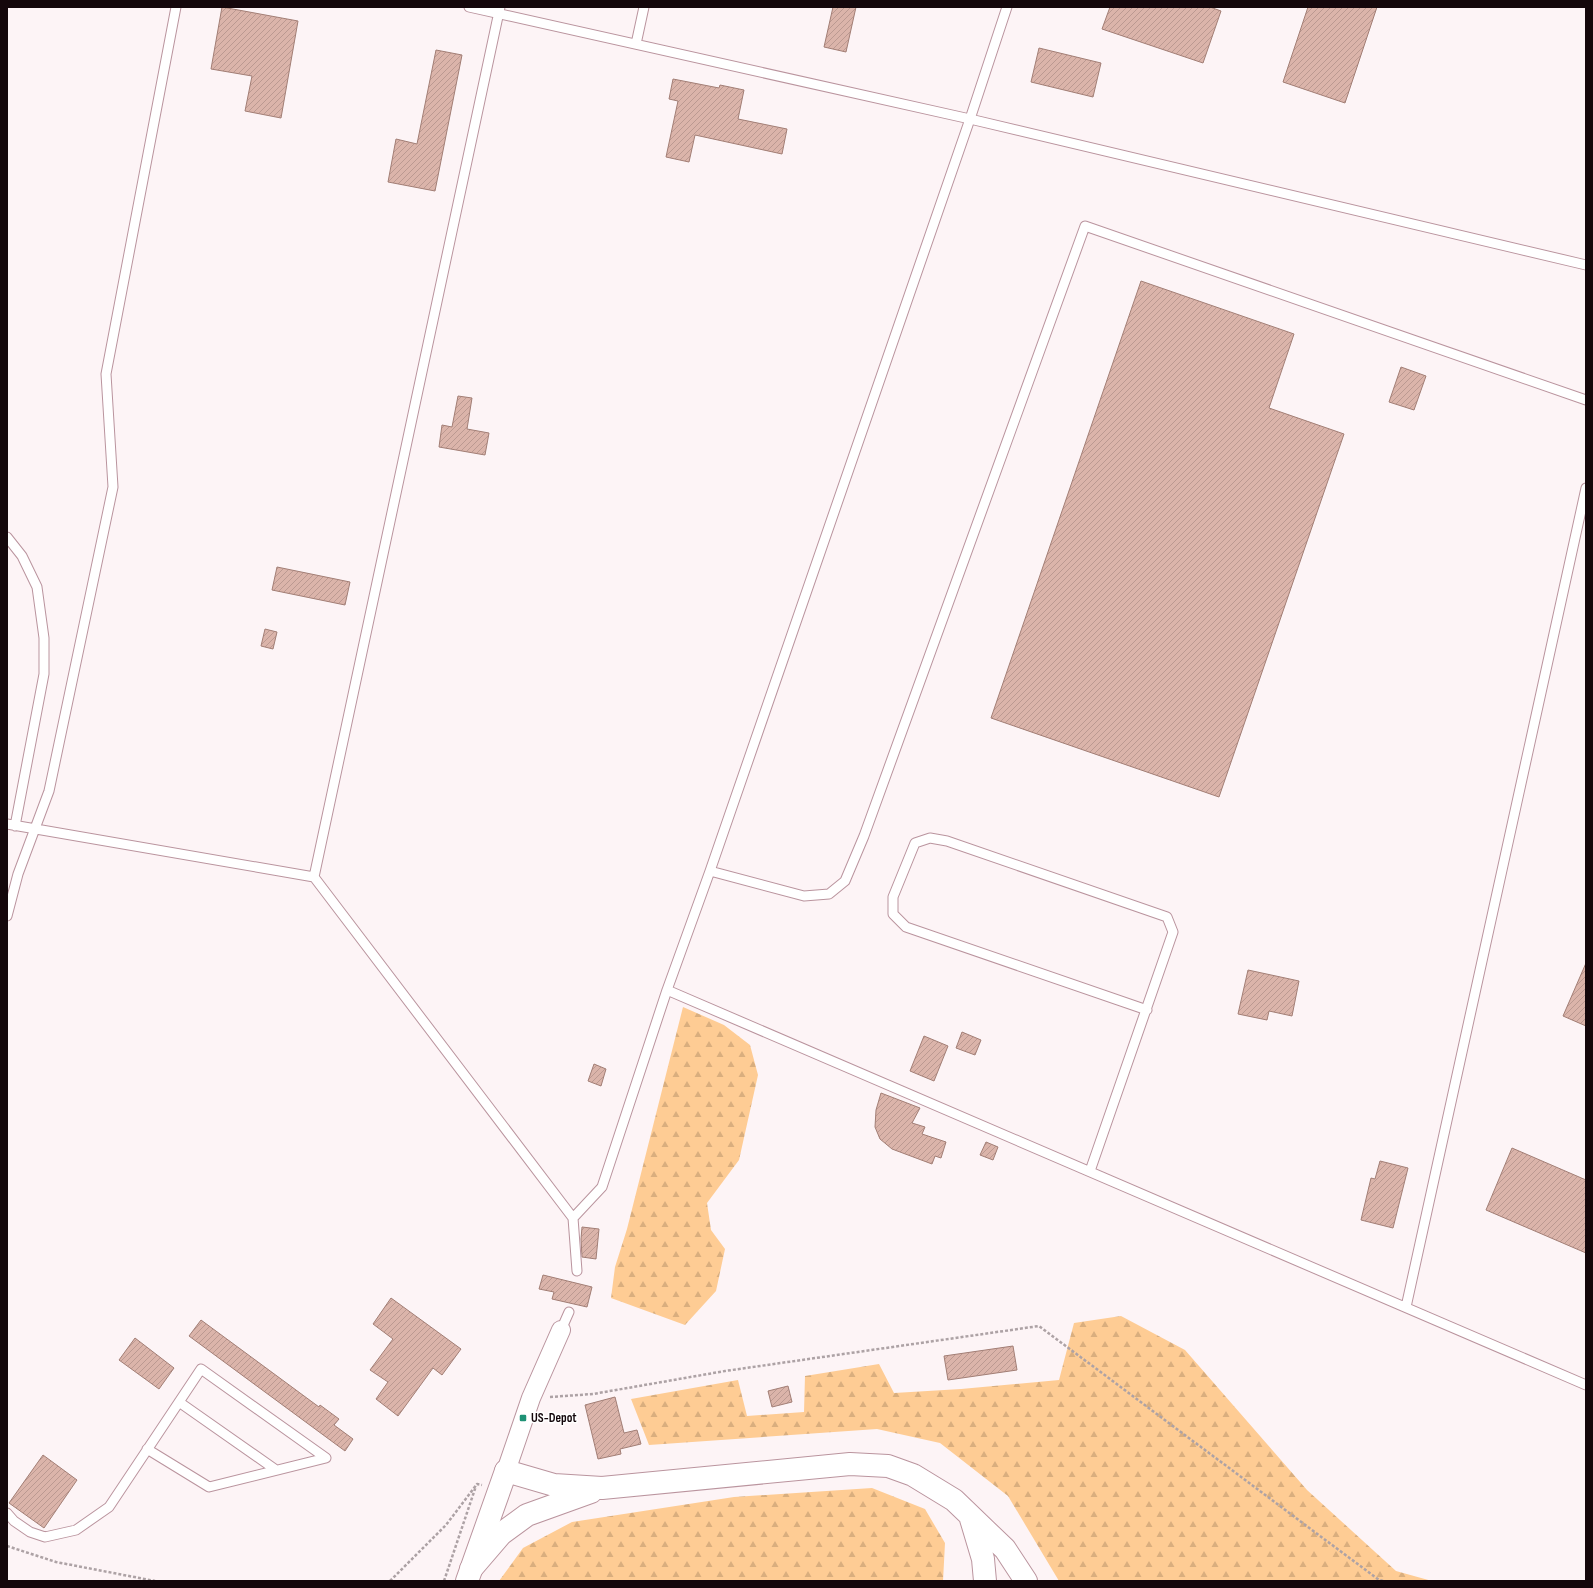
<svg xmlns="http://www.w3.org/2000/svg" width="1593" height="1588" font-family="'Sofia Sans Condensed',sans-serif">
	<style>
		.forest { fill: url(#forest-firs) }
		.building { fill: url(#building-hatch); stroke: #a27e75 }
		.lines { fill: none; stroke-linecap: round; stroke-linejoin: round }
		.service-casing { stroke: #ba949e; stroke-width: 11 }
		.minor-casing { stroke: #ba949e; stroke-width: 20 }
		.secondary-casing { stroke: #ba949e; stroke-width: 24 }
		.trunk-casing { stroke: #ba949e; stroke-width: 24 }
		.path { stroke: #ada2a5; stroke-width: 2.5; stroke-dasharray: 3 2; stroke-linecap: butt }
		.service { stroke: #fff; stroke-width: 9 }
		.minor { stroke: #fff; stroke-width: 18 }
		.secondary { stroke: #fff; stroke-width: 22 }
		.trunk { stroke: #fff; stroke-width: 22 }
		.poi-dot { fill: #1e9275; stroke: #fff; stroke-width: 1.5 }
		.labels { text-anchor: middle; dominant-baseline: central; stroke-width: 3; stroke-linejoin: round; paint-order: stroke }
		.poi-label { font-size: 13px; font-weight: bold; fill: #14070b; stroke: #fff; text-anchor: start }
	</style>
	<defs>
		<pattern id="forest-firs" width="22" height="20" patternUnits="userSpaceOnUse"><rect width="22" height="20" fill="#fecc94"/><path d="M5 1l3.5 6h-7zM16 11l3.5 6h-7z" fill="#d9ae7e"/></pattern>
		<pattern id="building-hatch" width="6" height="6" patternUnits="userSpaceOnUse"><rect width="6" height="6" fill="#dbb4aa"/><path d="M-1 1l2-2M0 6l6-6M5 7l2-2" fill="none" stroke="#bb9991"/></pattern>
	</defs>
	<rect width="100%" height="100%" fill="#fdf4f6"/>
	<path class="forest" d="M683,1007L724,1025L750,1045L758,1075L739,1160L707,1203L711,1230L725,1249L716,1291L685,1325L611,1298L615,1267L627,1229Z
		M1121,1316L1185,1350L1307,1490L1396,1571L1432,1581H1059L1008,1496L940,1443L877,1429L649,1445L631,1399L738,1380L747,1416L804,1412L805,1376L879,1364L894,1393L961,1389L1059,1380L1074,1323Z
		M872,1488L925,1509L945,1543L943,1581H499L523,1548L572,1522L734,1497Z"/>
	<path class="building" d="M222,7L298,21L281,118L245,111L252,76L211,69Z
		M833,7H856L846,52L824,47Z
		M1110,7H1210L1221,11L1203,63L1102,29Z
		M1308,7H1377L1345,103L1283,82Z
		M1039,48L1101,63L1093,97L1031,82Z
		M436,50L462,55L435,191L388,182L396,139L417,144Z
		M673,79L719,88L720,85L744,90L738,119L787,129L782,154L695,135L689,162L666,157L678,101L669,99Z
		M1141,281L1294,334L1269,408L1344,434L1219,797L991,718Z
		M1401,367L1426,376L1414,410L1389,402Z
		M458,396L472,398L467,429L489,433L485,455L439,447L442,425L452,427Z
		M277,567L350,582L345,605L272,590Z
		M265,629L277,632L273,649L261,646Z
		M1586,963V1026L1563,1016Z
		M1248,970L1299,981L1292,1016L1269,1011L1267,1020L1238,1014Z
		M962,1032L981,1040L975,1055L956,1048Z
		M924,1036L948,1046L934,1081L910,1071Z
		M594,1064L606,1069L601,1086L588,1081Z
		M881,1093L920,1108L912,1123L925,1127L922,1134L946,1142L941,1158L935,1156L932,1164L892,1149L880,1139L875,1127L876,1110Z
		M986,1142L998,1147L993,1160L980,1155Z
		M1512,1148L1586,1180V1253L1486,1210Z
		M1380,1161L1408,1168L1393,1228L1361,1220L1371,1178L1375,1179Z
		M582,1227L599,1229L596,1259L582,1257L581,1239Z
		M543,1275L592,1287L587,1307L552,1299L554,1292L539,1289Z
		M391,1298L461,1349L442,1375L433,1368L398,1416L376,1399L388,1382L370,1370L393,1339L373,1324Z
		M201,1320L319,1407L320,1405L339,1419L334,1425L353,1439L345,1451L189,1336Z
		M135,1338L174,1368L159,1389L119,1360Z
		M1013,1346L1017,1370L948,1380L944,1356Z
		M788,1386L792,1402L772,1407L768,1391Z
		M615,1397L624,1433L637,1430L641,1444L620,1449L621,1454L598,1459L585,1405Z
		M43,1455L77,1480L44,1528L9,1503Z"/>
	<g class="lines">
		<defs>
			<path id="service" d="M469,7L970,119L1586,265
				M500,7L314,877L573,1218L577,1271
				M636,44L644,7
				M7,537L22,556L37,587L44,638V674L15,826
				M7,824L314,877
				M710,871L804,896L829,894L845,881L864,836L1085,226L1586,400
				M7,916L18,874L49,791L113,487L106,374L176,7
				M667,990L1586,1385
				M1090,1171L1173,932L1167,917L947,841L930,838L915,843L893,897V914L906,927L1147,1010
				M573,1218L602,1187L667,990L710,871L970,119L1007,7
				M1406,1307L1586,488
				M561,1330L569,1312
				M179,1402L276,1470
				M7,1513L14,1521L30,1532L45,1537L76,1530L109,1507L201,1369L326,1458L209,1487L147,1449"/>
			<path id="minor" d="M506,1471L531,1398L561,1330"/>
			<path id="secondary" d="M467,1581L506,1471"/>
			<path id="trunk" d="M506,1471L554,1485L602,1488L850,1464L888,1466L913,1475L954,1500L1005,1549L1026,1581
				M971,1519L983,1559L985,1581
				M471,1569L501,1534L527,1515L591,1492"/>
		</defs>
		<use href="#service" class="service-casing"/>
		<use href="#minor" class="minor-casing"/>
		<use href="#secondary" class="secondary-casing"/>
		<use href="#trunk" class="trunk-casing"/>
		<path class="path" d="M550,1397L593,1394L725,1371L1039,1326L1379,1580L1383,1581
			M7,1546L56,1562L155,1581
			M390,1581L446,1525L477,1484L482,1485
			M444,1581L476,1486"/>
		<use href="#service" class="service"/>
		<use href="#minor" class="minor"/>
		<use href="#secondary" class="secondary"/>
		<use href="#trunk" class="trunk"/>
	</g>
	<rect class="poi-dot" x="519" y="1414" width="8" height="8" rx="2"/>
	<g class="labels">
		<g class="poi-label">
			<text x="531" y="1418">US-Depot</text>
		</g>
	</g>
	<rect width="1593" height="1588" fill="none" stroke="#14070b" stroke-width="16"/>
</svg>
